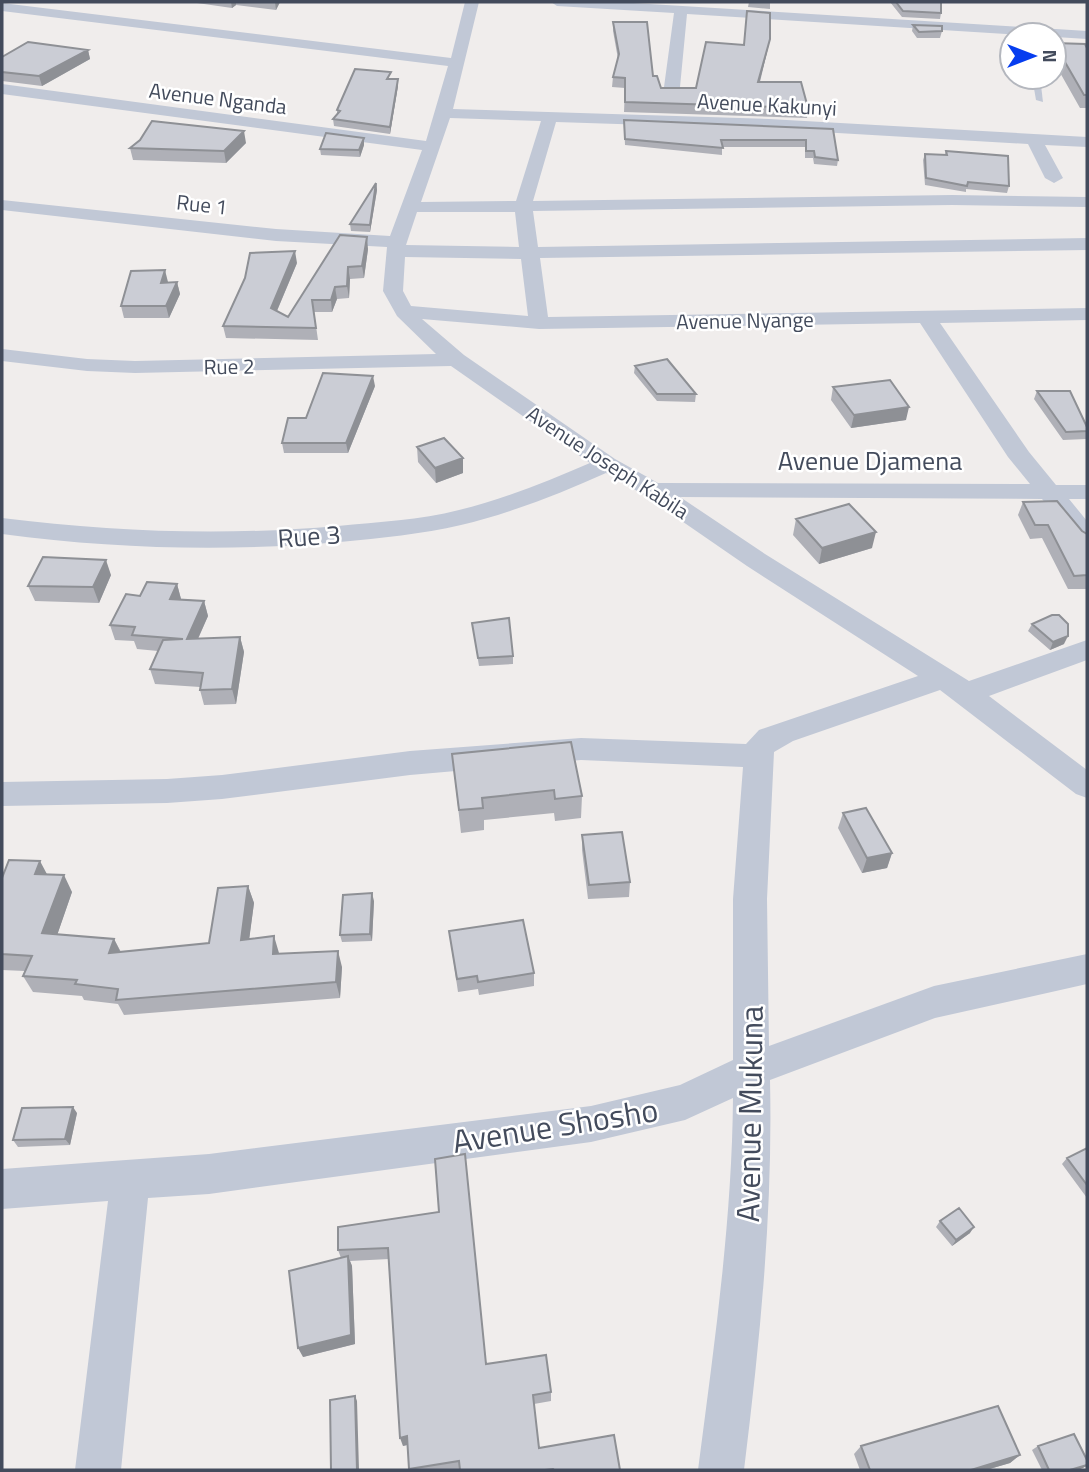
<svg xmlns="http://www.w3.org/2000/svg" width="1089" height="1472" font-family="'Titillium Web',sans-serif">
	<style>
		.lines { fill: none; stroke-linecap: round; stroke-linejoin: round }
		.lane { fill: #c1c8d6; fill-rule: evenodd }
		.street { fill: #c1c8d6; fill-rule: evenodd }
		.wall { fill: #afb0b7 }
		.shaded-wall { fill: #8e9095 }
		.building { fill: #cbcdd5; stroke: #8e9095; stroke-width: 2 }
		.labels { text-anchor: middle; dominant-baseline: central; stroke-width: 5; stroke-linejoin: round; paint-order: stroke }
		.far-street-label { font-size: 21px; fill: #434b5c; stroke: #fff }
		.street-label { font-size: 26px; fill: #434b5c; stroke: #fff }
		.near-street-label { font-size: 32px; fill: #434b5c; stroke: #fff }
	</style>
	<rect width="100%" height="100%" fill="#f0edec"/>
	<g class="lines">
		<path class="lane" d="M1032,77H1040L1043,102L1036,100Z"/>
		<path class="street" d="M465,2H479L453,109L769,119L1087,137V147L1045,145L1063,178L1054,183L1045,178L1028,144L769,129L556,122L533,201L952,195L1087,197V207L952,205L533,211L538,247L1087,238V250L540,258L548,317L1087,308V320L940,323L1029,452L1056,485H1087V499H1069L1087,521V545L1078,543L1042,499L680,497L765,554L969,681L1087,640V660L989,696L1087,770V798L1076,794L940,690L793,741L774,752L767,899L769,1046L934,986L1087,954V984L935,1018L770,1080C773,1211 760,1340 744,1470H698C714,1346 732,1223 733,1098L685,1120L591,1142L209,1194L148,1198L121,1470H75L108,1201L2,1209V1169L209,1154L591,1106L680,1085L733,1060V899L743,767L581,760L410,775L222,799L167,803L2,806V782L167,779L222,775L410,751L581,738L746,744L759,730L918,676L747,566L644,495L606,473C559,494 511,513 461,525C422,534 381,538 340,542C227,552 115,549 2,534V518C114,532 225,536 338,526C378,522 420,520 459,510C504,499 548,481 590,463L451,366L135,373L87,371L2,361V349L87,359L135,361L436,354L397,316L383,291L387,247L276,241L2,210V200L276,229L390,236L422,150L2,94V84L426,141L448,66L2,11V3L451,58ZM450,118L541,121L516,201L421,202ZM417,212H515L519,247L406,245ZM405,257L521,259L528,316L411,306L403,291ZM422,319L539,329L920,323L1008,457L1030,484L658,483L615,459L464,355Z
			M551,2H617L1087,31V39L687,14L680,87L672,92L664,87L674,13L557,6Z"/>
	</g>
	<path class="wall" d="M190,2H280L276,10L236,5L232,8Z
		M749,2H770V9L748,7Z
		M890,2H941V13L940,19L902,17Z
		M613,22L661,88H696L744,45L770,39L768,48L760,82L808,108L807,118L624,112L625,88L612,87L613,77L618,59L613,31Z
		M913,25L942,31L940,38H917L912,31Z
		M1054,43L1087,48V108H1080L1054,62Z
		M88,50L90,59L42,86L2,81V57Z
		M392,79L398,86L390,134L334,126L333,119L337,114V110Z
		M624,120L833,129L838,160L837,166L814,164L813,158H805V147H722V155L625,145Z
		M364,138V145L360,157L321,155L320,149Z
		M246,143L226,163L133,160L130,148Z
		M946,151L1009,186L1007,193L966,189V192L925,185L923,160L925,154L945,155Z
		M376,183L377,190L370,232L351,231L350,224Z
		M368,249L364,278L350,279L349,298L337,299L332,312H314L318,340L226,338L223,326L297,263L277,311L288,317Z
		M168,282H177L180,294L169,318H124L121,306Z
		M635,366L696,394L695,402L657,401L634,373Z
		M375,386L348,453H284L282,443L306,418Z
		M833,387L906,420L851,428L831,400Z
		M1037,391L1087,427L1086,439L1063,440L1034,399Z
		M417,447L463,458V473L436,483L418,462Z
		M1023,502L1087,534V589H1068L1042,538L1030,539L1018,515Z
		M796,519L872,548L819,564L793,535Z
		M111,575L99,603L35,601L28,586Z
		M177,584L181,599L204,601L208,616L198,639L240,637L244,652L236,704L204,705L200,690V687L155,684L150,669L158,651L137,649L134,641L115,640L110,625L140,596Z
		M472,623L513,656V664L479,666Z
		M1032,624L1064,644L1050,650L1028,631Z
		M452,754L582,796L581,818L555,821L554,813L484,820V830L461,833Z
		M843,813L892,853L887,868L862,873L838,828Z
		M582,835L630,882L629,897L588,899L582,850Z
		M47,874L72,892L57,935L114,939L121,952L209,943L248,886L254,903L249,939L279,954L342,967L340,998L124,1015L118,1004L84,1000L82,996L33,992L23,976L25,971L2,970V878Z
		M374,901L372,941L342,942L340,935Z
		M449,931L534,973V986L479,995L478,989L458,992Z
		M77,1113L70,1145L18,1147L13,1140Z
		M1087,1148V1198L1062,1164L1067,1158Z
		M439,1212L486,1364L551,1392V1401L534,1404L539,1448L620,1470H460L459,1469L452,1470H409L408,1445L403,1446L389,1259L350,1261L352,1266L355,1344L303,1357L341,1258L338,1250Z
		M940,1221L970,1233L952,1246L936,1227Z
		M861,1446L1020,1455L1010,1463L986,1470H860L854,1454Z
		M1038,1446L1087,1460V1466L1077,1470H1042L1032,1450Z"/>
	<path class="shaded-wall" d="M231,2H236V5L232,8Z
		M275,2H280L276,10Z
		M770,39L768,48L757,92L758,82Z
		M88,50L90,59L42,86L39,76Z
		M398,79V86L390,134V127Z
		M244,131L246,143L226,163L224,151Z
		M364,138V145L360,157L359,150Z
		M376,183L377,190L370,232V225Z
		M367,237L368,249L364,278L362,266Z
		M295,251L297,263L273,320L271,308Z
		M348,267L350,279L349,298L347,286Z
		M165,270L168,282L164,294L161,283Z
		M177,282L180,294L169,318L166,306Z
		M335,287L337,299L332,312L331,300Z
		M373,376L375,386L348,453L346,443Z
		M909,407L906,420L851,428L854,415Z
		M463,458V473L436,483L435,468Z
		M876,532L872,548L819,564L822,548Z
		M106,560L111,575L99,603L93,587Z
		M177,584L181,599L174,613L170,599Z
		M204,601L208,616L191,654L187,639Z
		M1068,636L1064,644L1050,650L1053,642Z
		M240,637L244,652L236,704L232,689Z
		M892,853L887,868L862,873L867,858Z
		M40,861L49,878L35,874Z
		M64,875L72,892L52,950L42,933Z
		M248,886L254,903L247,956L241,940Z
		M372,893L374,901L372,941L370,934Z
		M274,936L279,953L278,970L273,954Z
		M114,939L122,955L109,953Z
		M338,951L342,967L340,998L336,982Z
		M73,1107L77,1113L70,1145L65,1139Z
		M974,1227L970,1233L952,1246L956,1240Z
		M348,1256L352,1266L355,1344L303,1357L298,1348Z
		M355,1396L357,1401L359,1470H357Z
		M407,1436L410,1444L403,1446L400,1438Z
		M1020,1455L1010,1463L986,1470H971Z
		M1087,1465L1083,1468L1077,1470H1070Z"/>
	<path class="building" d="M896,2H941V13L903,11Z
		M747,11L770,13V39L758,82H801L808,108L625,102V78L613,77L619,54L613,22H647L653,76H657L661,88H696L706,42L744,45Z
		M913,25L942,26V31L919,32Z
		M28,42L88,50L39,76L2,72V57Z
		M1054,43L1085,44L1087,48V95H1084Z
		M355,69L391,72L387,79H398L390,127L333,119L340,111L337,110Z
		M624,120L833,129L838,160L815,157L814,151H806V140H721L723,148L625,139Z
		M152,121L244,131L224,151L130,148L140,140Z
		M326,133L364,138L359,150L320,149Z
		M946,151L1008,156L1009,186L968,182L967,186L926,178L925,154L947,155Z
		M376,183L370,225L350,224Z
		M340,235L367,237L362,266L348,267L347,286L335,287L331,300H312L316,328L223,326L245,278L250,253L295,251L271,308L288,317Z
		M165,270L161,283L177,282L166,306H121L131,271Z
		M667,359L696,394H657L635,366Z
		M323,373L373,376L346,443H282L288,418H306Z
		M890,380L909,407L854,415L833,387Z
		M1037,391H1070L1087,427V431L1066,432Z
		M444,438L463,458L435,468L417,447Z
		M1057,501L1082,531L1087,534V575L1074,576L1048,525H1035L1023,502Z
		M849,504L876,532L822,548L796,519Z
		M43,557L106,560L93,587L28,586Z
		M147,582L177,584L170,599L204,601L187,639L240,637L232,689L200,690L203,673L150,669L163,640L183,639L132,635L135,627L110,625L126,594L140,596Z
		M1052,615H1059L1068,624V636L1053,642L1032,624Z
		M509,618L513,656L478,658L472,623Z
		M571,742L582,796L555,799L554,790L482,798L483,808L459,810L452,754Z
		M866,808L892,853L867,858L843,813Z
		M622,832L630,882L589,885L582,835Z
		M9,860L40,861L35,874L64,875L42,933L114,939L109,953L209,943L218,888L248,886L241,940L274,936L273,954L338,951L336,982L116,1000L118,989L75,984L77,980L23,976L32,956L2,954V878Z
		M372,893L370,934L340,935L343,895Z
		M523,920L534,973L478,982L477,976L457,979L449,931Z
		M73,1107L65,1139L13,1140L22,1108Z
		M1087,1148V1185L1067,1158Z
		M465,1154L486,1364L546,1355L551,1392L533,1395L539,1448L614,1435L620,1470H554L553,1469L545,1470H460L459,1461L409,1469L407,1436L400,1438L388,1248L338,1250V1227L439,1212L435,1159Z
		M959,1208L974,1227L956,1240L940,1221Z
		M348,1256L351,1335L298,1348L289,1271Z
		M355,1396L357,1470H331L330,1400Z
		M998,1406L1020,1455L971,1470H870L861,1446Z
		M1074,1434L1087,1460V1465L1070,1470H1049L1038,1446Z"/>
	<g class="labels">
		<g class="far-street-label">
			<text transform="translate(218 98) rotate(7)">Avenue Nganda</text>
			<text transform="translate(767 104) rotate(3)">Avenue Kakunyi</text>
			<text transform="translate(202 204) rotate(6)">Rue 1</text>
			<text transform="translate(745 320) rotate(-1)">Avenue Nyange</text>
			<text transform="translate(229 366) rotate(-1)">Rue 2</text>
			<text transform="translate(608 462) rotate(33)">Avenue Joseph Kabila</text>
		</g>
		<g class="street-label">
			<text x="870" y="460">Avenue Djamena</text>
			<text transform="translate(309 536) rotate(-4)">Rue 3</text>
		</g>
		<g class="near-street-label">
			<text transform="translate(749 1114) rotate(-89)">Avenue Mukuna</text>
			<text transform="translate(555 1125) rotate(-9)">Avenue Shosho</text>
		</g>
	</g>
	<rect width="1089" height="1472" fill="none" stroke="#434b5c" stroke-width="7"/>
	<g transform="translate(1033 56) rotate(90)"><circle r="33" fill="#ffffff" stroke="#b4b7be" stroke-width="2"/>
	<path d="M0-5L12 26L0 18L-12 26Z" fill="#063def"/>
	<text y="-10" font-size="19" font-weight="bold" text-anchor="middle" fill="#434b5c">N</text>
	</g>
</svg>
